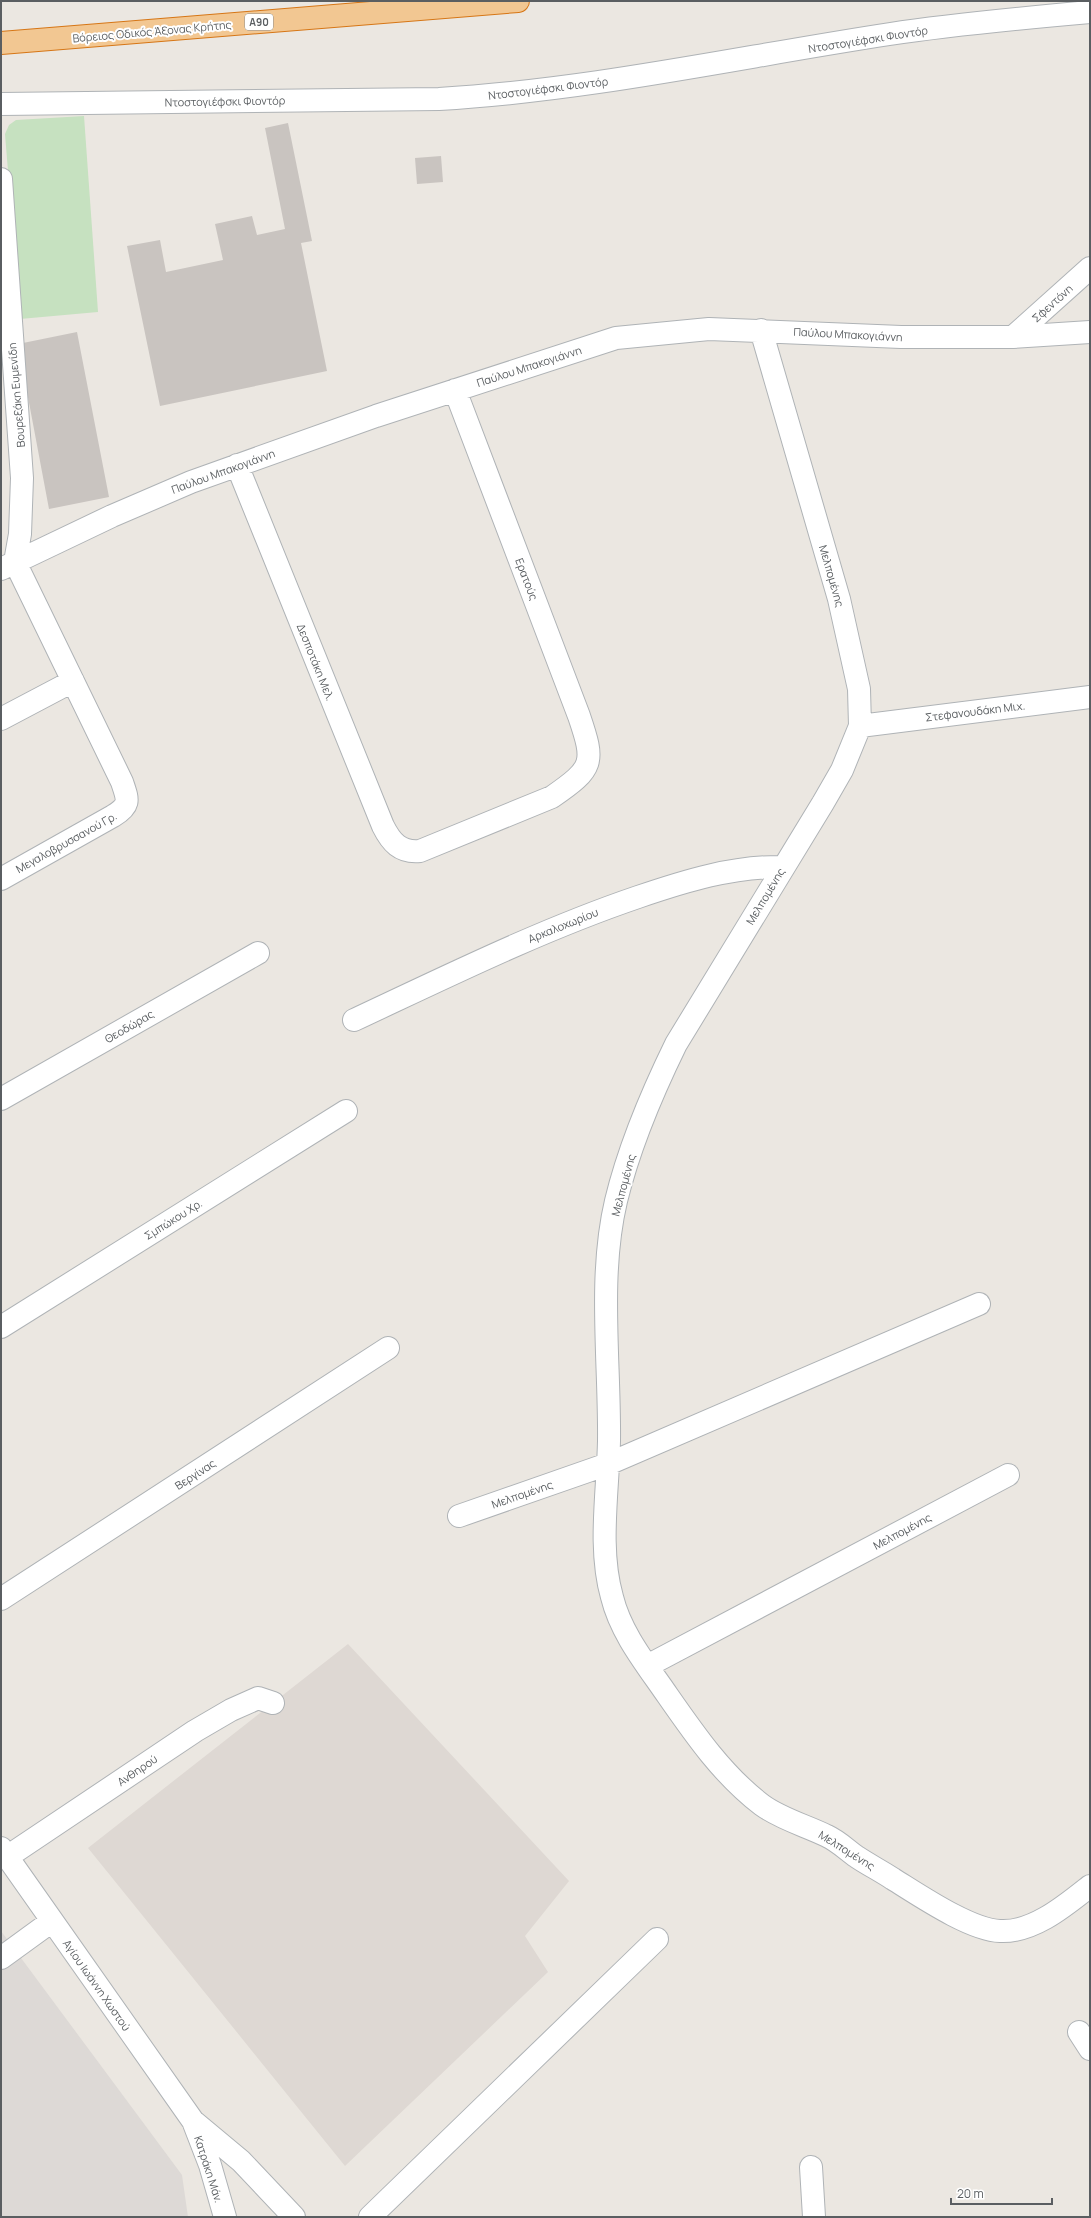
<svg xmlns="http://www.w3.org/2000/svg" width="1091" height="2218" font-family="Manrope,sans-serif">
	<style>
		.industrial { fill: #ddd9d6 }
		.education { fill: #ded8d3 }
		.green { fill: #c6e1c0 }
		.building { fill: #c9c4c0 }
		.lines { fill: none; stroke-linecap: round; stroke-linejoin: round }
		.minor-casing { stroke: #afb3b6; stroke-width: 24 }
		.highway-casing { stroke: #d67616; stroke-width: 24 }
		.minor { stroke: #fff; stroke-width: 22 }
		.highway { stroke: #f2c792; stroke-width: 22 }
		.labels { text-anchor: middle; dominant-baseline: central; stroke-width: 4; stroke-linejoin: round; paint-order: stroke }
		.shield { fill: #fff; stroke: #8c8e90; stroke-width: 1 }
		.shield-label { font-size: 10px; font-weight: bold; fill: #5a5e61 }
		.street-label { font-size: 11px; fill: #5a5e61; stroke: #fff }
	</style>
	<rect width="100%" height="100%" fill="#ebe7e1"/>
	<path class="industrial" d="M1,1931L182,2175L188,2217H1Z"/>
	<path class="education" d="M348,1644L569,1881L525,1936L548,1972L345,2166L88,1848Z"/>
	<path class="green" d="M84,116L98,312L20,319L5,134L9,125L16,120Z"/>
	<path class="building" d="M288,123L312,241L301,243L327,371L160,406L127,246L160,240L166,272L223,260L215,224L252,216L257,235L285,229L265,128Z
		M441,156L443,182L417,184L415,158Z
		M77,332L109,497L49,509L18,344Z"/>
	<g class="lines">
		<defs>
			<path id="minor" d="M1,104L439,99C591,90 739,57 890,34C956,24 1023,18 1090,12
				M1,179L22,478L20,534L15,562
				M761,330L839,599L859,689L860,726L842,770L823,803L676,1044C652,1093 629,1147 616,1201C598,1277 610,1363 609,1441C608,1492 598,1548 612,1597C620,1630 642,1659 661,1686C691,1729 720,1773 762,1805C781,1819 807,1826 827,1836C838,1841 847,1850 857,1857C869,1865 881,1871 893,1879C919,1895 970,1930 1000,1931C1033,1933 1066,1905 1090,1886
				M1013,337L1090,268
				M237,465L383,826C391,842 400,853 420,851L552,797C594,768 595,763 579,716L455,390
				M1,569L112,516L191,482L376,416L616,338L709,329L901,337H1013L1090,332
				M1,719L73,681
				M860,726L1090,697
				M1,879L113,816C131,805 128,800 122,782L15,562
				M354,1020C448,976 541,930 638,897C685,881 733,866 783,867
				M1,1099L258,953
				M1,1327L346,1111
				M459,1516L608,1464L979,1304
				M1,1599L388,1348
				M647,1666L1008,1475
				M1,1848L193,2121L210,2165L225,2217
				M7,1857L195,1731L231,1710L258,1698L273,1703
				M1,1958L52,1921
				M1079,2032L1090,2049
				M193,2121L241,2161L294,2217
				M811,2167L814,2217
				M370,2217L657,1939"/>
			<path id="highway" d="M1,43L518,1"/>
		</defs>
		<use href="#minor" class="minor-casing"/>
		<use href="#highway" class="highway-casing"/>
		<use href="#minor" class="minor"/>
		<use href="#highway" class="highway"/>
	</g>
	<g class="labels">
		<rect class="shield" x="245" y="14" width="28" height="16" rx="3"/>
		<g class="shield-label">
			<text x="259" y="22">Α90</text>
		</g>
		<g class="street-label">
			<text transform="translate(152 31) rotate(-5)">Βόρειος Οδικός Άξονας Κρήτης</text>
			<text transform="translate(868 39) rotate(-9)">Ντοστογιέφσκι Φιοντόρ</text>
			<text transform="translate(548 88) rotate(-7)">Ντοστογιέφσκι Φιοντόρ</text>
			<text transform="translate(225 101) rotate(-1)">Ντοστογιέφσκι Φιοντόρ</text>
			<text transform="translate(1052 303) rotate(-42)">Σφεντόνη</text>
			<text transform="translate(848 334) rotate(3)">Παύλου Μπακογιάννη</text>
			<text transform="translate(529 366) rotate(-18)">Παύλου Μπακογιάννη</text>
			<text transform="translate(16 395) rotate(-95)">Βουρεξάκη Ευμενίδη</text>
			<text transform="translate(223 471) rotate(-20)">Παύλου Μπακογιάννη</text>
			<text transform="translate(832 576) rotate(74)">Μελπομένης</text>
			<text transform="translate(527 579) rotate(69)">Ερατούς</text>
			<text transform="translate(316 662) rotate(68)">Δεσποτάκη Μελ.</text>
			<text transform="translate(975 711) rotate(-7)">Στεφανουδάκη Μιχ.</text>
			<text transform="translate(66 842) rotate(-29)">Μεγαλοβρυσσανού Γρ.</text>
			<text transform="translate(765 896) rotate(-59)">Μελπομένης</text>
			<text transform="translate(563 925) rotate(-22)">Αρκαλοχωρίου</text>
			<text transform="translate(129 1026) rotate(-30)">Θεοδώρας</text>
			<text transform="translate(623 1185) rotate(-75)">Μελπομένης</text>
			<text transform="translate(173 1219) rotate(-32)">Σμπώκου Χρ.</text>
			<text transform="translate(195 1474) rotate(-33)">Βεργίνας</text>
			<text transform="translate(522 1494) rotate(-19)">Μελπομένης</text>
			<text transform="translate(902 1531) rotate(-28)">Μελπομένης</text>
			<text transform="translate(137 1770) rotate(-34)">Ανθηρού</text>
			<text transform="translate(847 1850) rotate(32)">Μελπομένης</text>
			<text transform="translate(97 1985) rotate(55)">Αγίου Ιωάννη Χωστού</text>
			<text transform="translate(209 2169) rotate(72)">Κατράκη Μάν.</text>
		</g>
	</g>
	<rect width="1091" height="2218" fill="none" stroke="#5a5e61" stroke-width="4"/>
	<path d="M951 2198v6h101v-6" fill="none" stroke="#5a5e61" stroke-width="2"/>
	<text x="957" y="2198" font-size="12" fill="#5a5e61" stroke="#ffffff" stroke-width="3" paint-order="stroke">20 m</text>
</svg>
